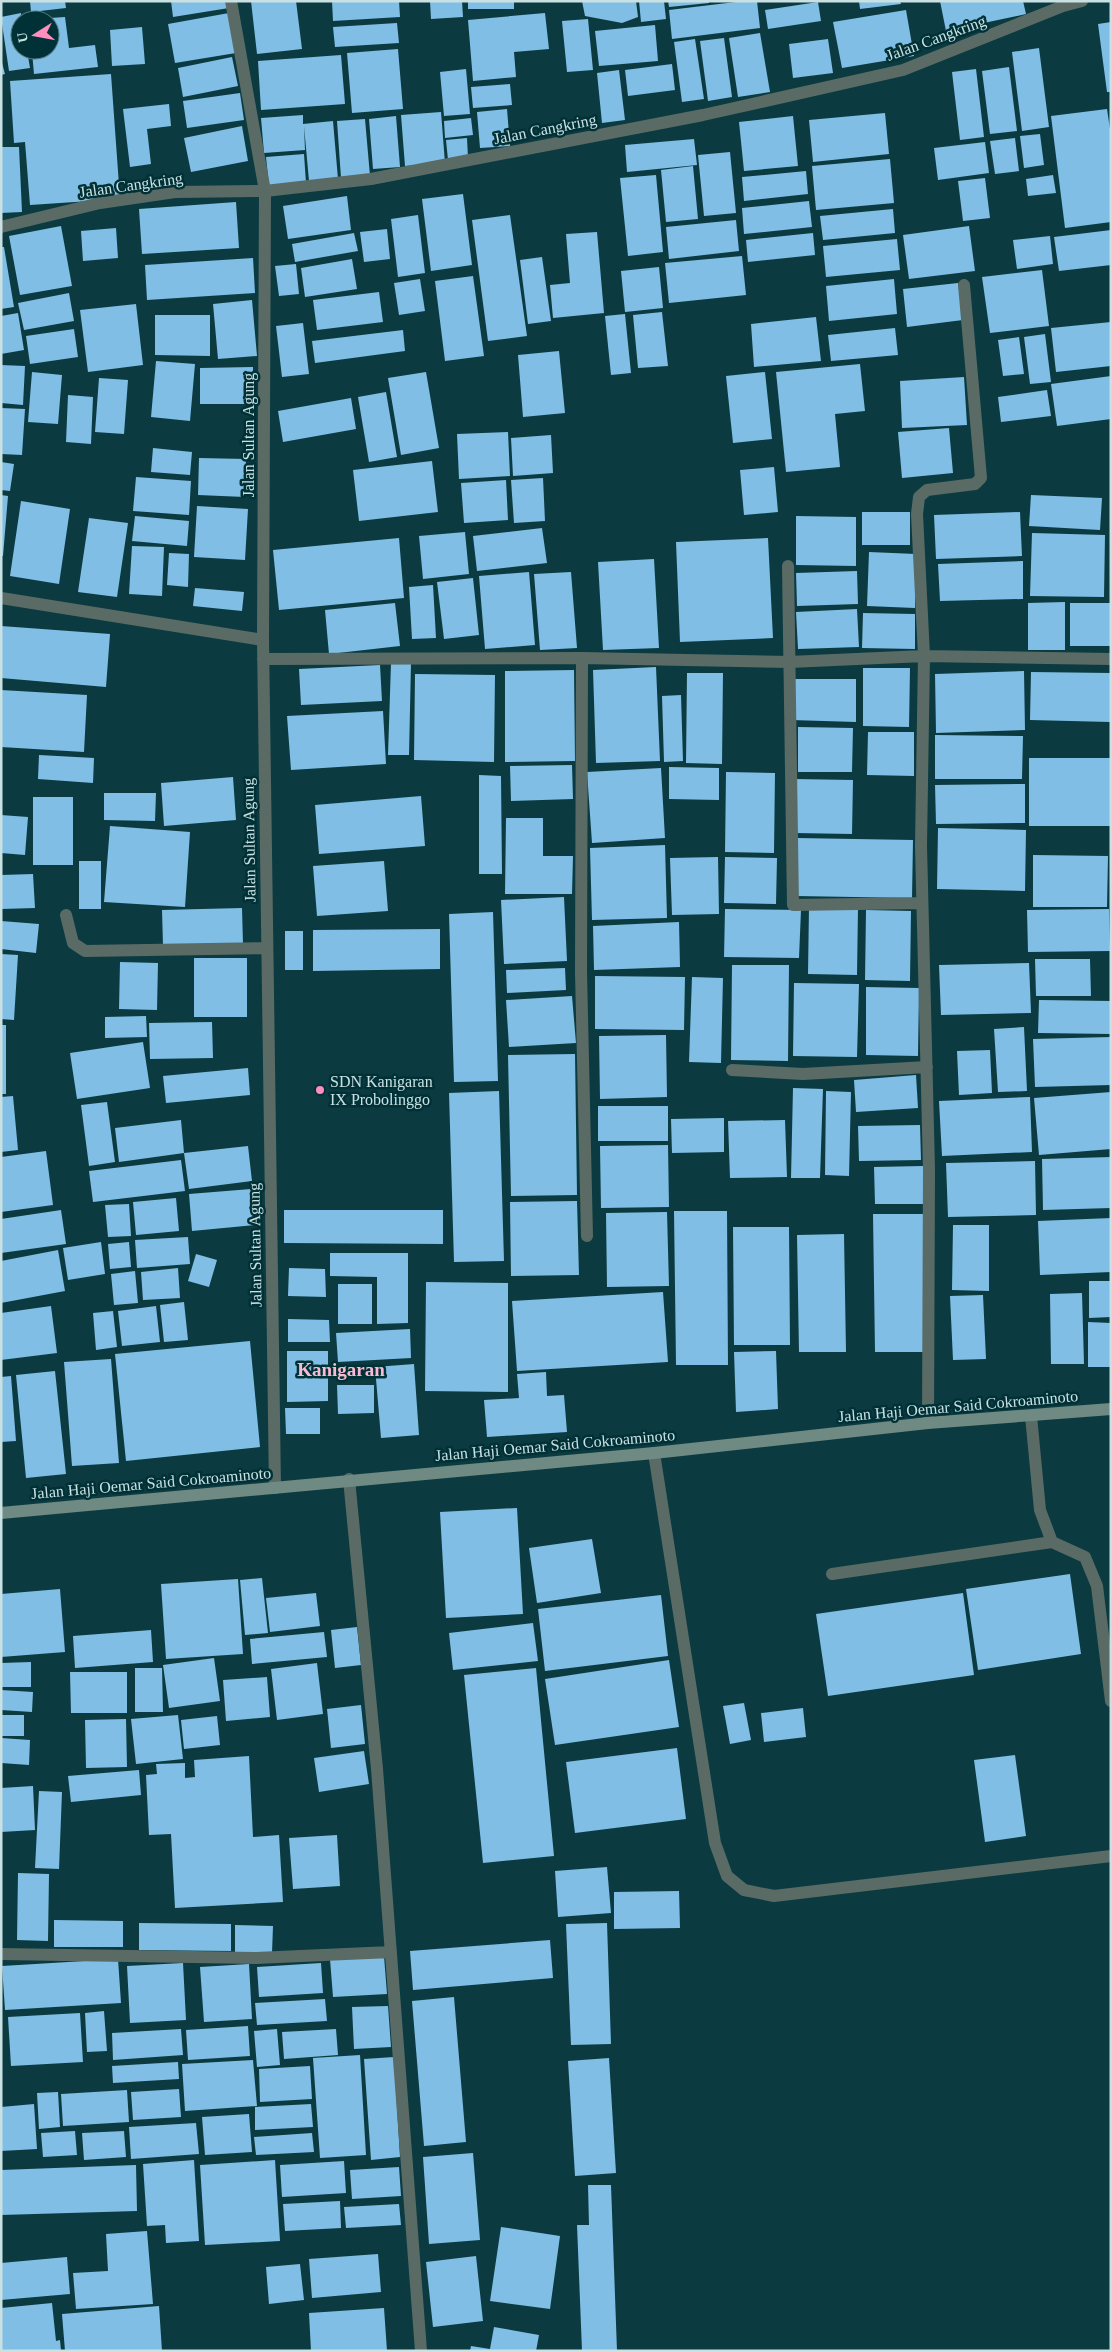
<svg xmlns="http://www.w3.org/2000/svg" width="1112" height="2352" font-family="Georgia,serif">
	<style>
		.building { fill: #80bee5 }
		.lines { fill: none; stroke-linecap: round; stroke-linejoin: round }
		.service { stroke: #5a6b66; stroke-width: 12 }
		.minor { stroke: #5a6b66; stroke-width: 12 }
		.tertiary { stroke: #5a6b66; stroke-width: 12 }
		.secondary { stroke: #6e8a82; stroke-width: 12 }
		.poi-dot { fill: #fd8ebe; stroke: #003136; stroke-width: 2 }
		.labels { text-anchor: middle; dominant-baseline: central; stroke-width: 5; stroke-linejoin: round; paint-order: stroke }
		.street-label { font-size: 16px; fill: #cae1e4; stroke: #003136 }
		.poi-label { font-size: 16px; fill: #cae1e4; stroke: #003136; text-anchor: start }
		.quarter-label { font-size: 19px; font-weight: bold; fill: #fabad3; stroke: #003136 }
	</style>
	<rect width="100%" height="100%" fill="#0b3b41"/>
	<path class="building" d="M30,1H65L66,8L31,12Z
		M171,1H228L229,8L173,17Z
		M251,1H296L302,49L257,54Z
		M332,1H399L400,17L333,21Z
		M430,1H462L463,17L431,19Z
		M468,1H514V9H468Z
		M582,1H636L638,17L622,23L585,16Z
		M639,1H664L666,19L641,22Z
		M668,1H709V3L669,7Z
		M744,1H757L760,28L672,39L669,10Z
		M859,1H900L901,4L860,9Z
		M940,1H1023L1026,14L946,31Z
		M818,2L821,21L768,29L765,10Z
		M906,10L914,56L842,68L833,22Z
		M21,13L20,50H27L30,68L9,71L1,17Z
		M229,13L236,53L175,63L168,24Z
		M545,13L549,49L514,52L516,77L473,81L468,20Z
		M65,17L69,48L95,45L98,67L34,74L32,52L50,50V18Z
		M588,19L593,70L567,72L562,21Z
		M1111,22V92H1107L1098,24Z
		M397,23L399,43L335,47L333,27Z
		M655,25L658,61L599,66L595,31Z
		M142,27L145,64L112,66L110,30Z
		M760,33L770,92L738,97L729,38Z
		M724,38L732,97L708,101L700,41Z
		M695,39L704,99L682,102L674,42Z
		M828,39L833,73L793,78L789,44Z
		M1039,48L1049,127L1022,131L1012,52Z
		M398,49L403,109L352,113L347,53Z
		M341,55L345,104L261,110L258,61Z
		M232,57L238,86L183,97L178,68Z
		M1,59L5,74L1,75Z
		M672,64L675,90L628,96L625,70Z
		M1009,67L1017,131L990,134L982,71Z
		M466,69L470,114L444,116L440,72Z
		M976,69L984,137L960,140L952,72Z
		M619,70L625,120L602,123L597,73Z
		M111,74L120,199L30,205L25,142L14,143L10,81Z
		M510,84L512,105L473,108L471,87Z
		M240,93L244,120L187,128L183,101Z
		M169,104L171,126L147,129L151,164L130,167L123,109Z
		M507,109L510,146L480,148L477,112Z
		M1107,109L1111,136V222L1065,228L1051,116Z
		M441,112L445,163L405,166L401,115Z
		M885,113L889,154L813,162L809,120Z
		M303,115V124L333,121L338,179L309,181L304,126L305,150L264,153L261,118Z
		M396,116L400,167L373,169L369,119Z
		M793,116L798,166L744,171L739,122Z
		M471,118L473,135L445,138L444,121Z
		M365,119L370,176L341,178L337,121Z
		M242,126L248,161L191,172L184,138Z
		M1040,134L1044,165L1024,168L1020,136Z
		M467,138L468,158L448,160L446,140Z
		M1015,138L1019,171L995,174L990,141Z
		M694,139L697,165L627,172L625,145Z
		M985,142L989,173L938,180L934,148Z
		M1,147H19L22,212L1,213Z
		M730,152L736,213L704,216L698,155Z
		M304,154L306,183L269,186L266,157Z
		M890,159L894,203L816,210L812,166Z
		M693,166L698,219L666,222L661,170Z
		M806,171L808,194L744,201L742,177Z
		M656,175L663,252L628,256L620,178Z
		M1053,175L1056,193L1028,196L1026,179Z
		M985,178L990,218L963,221L958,181Z
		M463,194L472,265L431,271L422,199Z
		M347,196L351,230L288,239L283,206Z
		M809,201L812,227L744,234L742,208Z
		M236,202L239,248L142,254L139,209Z
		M893,209L895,233L823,240L820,216Z
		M418,215L425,273L398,277L391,219Z
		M510,215L527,336L488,341L472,220Z
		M736,220L739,251L669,259L666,227Z
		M61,226L72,286L20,295L9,236Z
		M969,226L975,271L909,279L903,235Z
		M116,228L118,258L83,261L81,231Z
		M387,229L390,259L364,262L360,232Z
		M1111,230V265L1059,271L1054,237Z
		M597,232L604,313L553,318L550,285L570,283L566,234Z
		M354,233L358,251L295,262L292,244Z
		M813,233L815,255L748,262L746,240Z
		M1050,236L1053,264L1017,269L1013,240Z
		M897,239L900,270L826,277L823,246Z
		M1,247H4L14,307L1,309Z
		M742,256L746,295L669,303L665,263Z
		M542,257L551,321L528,324L520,260Z
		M253,258L255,293L147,300L145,265Z
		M352,259L357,289L305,297L301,268Z
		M296,264L299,294L279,296L275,266Z
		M659,267L663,308L625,312L621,271Z
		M1042,270L1049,326L990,333L982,277Z
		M473,276L484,356L445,361L435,281Z
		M420,279L425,311L399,315L394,283Z
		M894,279L897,314L829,321L826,286Z
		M958,283L963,320L907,327L903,289Z
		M379,292L383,322L317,330L313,300Z
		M69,293L74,321L24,330L18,303Z
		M252,300L257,356L218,359L213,304Z
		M136,304L143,365L88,372L80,310Z
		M662,312L668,366L638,368L633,315Z
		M18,313L24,350L1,354V316Z
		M625,314L631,373L611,375L605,316Z
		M155,315H210V356L155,355Z
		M816,317L821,361L754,367L751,324Z
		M1111,322V366L1056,372L1051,328Z
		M303,323L309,374L282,377L276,326Z
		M895,328L898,355L831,361L828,335Z
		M74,329L78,357L30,364L26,336Z
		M403,330L405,351L315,363L312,341Z
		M1045,334L1051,382L1030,384L1024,337Z
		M1019,337L1024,374L1003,376L998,340Z
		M559,351L565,413L523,417L518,355Z
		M156,361L195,364L190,421L151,417Z
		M860,364L865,411L835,414L840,467L786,472L776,372Z
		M1,365L25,366L23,405L1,403Z
		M253,367V404H200V368Z
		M32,372L62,375L58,424L28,422Z
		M426,372L439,448L401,455L388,378Z
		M765,372L772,439L733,443L726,376Z
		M1111,376V419L1057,426L1051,384Z
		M964,377L967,425L902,428L900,381Z
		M99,378L128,380L124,434L95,432Z
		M1047,390L1051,416L1001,422L998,397Z
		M386,392L397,457L369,462L358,397Z
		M68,395L93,397L91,444L66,442Z
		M351,398L356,429L283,442L278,411Z
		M1,408L25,409L22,455L1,454Z
		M949,428L953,473L902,478L898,432Z
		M508,432L510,476L459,479L457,434Z
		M551,435L553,473L513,476L511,438Z
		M153,448L192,452L190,475L151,472Z
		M199,458L246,459L245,497L198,495Z
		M432,461L438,512L359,521L353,470Z
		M1,462L14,464L10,491L1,490Z
		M774,467L778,512L744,515L740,470Z
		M136,477L191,481L189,515L133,511Z
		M543,478L545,521L514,523L511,480Z
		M506,480L508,520L464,523L461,483Z
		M1,495L8,496L3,556H1Z
		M1031,495L1102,498L1100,530L1029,526Z
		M21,501L70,509L59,584L10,576Z
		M197,506L248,509L245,560L194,557Z
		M862,512H910V545H862Z
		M1020,512L1022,556L936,559L934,515Z
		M135,516L189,521L187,546L132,541Z
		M796,516L856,517V566L796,565Z
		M89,518L128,523L117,597L78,592Z
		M542,528L547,563L477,571L473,536Z
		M465,532L469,574L423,579L419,536Z
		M1032,533L1105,535L1104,597L1030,596Z
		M399,538L404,598L279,610L273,550Z
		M768,538L773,638L680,642L676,542Z
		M132,546L164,547L162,596L129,594Z
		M869,552L916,554L915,608L867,606Z
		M169,553L189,554L188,587L167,585Z
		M654,559L659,648L603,650L598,562Z
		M1023,561V599L940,601L938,564Z
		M857,571L858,604L797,606L796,573Z
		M529,572L535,645L485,649L479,576Z
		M571,572L577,648L540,650L534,574Z
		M473,578L479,635L444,639L437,582Z
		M433,585L436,638L412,639L409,587Z
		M195,588L244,592L242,611L193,606Z
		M1065,602V650H1028V603Z
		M395,603L400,646L329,654L325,610Z
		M1070,603H1111V646H1070Z
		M857,609L859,647L798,649L796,612Z
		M863,613L915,614V649L862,648Z
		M1,626L110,634L106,687L1,678Z
		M391,663H411L409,755H388Z
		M380,665L382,701L301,705L299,669Z
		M656,667L660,761L596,763L593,670Z
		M863,668H910L909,727L863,726Z
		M574,670L575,761L505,762V671Z
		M1024,671L1025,730L936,733L935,674Z
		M1031,672L1111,673L1110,722L1030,720Z
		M687,673H723L722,764L686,763Z
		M415,674L495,675L494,762L414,760Z
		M792,679H856V722L791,720Z
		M1,690L87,695L84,752L1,747Z
		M681,695L683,761L664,762L662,696Z
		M383,711L386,764L291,770L287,716Z
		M798,727L853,728L852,772H798Z
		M868,732H914V776L867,775Z
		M935,735L1023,736L1022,779H935Z
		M39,755L94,758L93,783L38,779Z
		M1029,758H1111V826H1029Z
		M572,765L573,799L511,801L510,766Z
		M669,767L719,768V800L669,799Z
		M661,768L665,838L592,843L587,772Z
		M726,772L775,773L774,853L725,852Z
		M479,775L501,776L502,874H479Z
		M233,777L236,820L164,826L161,783Z
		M794,779L853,780L852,834L794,833Z
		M1025,784V823L936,824L935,785Z
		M104,793H156L155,821L104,820Z
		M421,796L425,846L319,854L315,805Z
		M33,797H73V865H33Z
		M1,815L28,817L25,855L1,853Z
		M506,818H543V856H573L572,894H505Z
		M110,826L190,832L185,907L104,902Z
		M938,828L1026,830L1025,891L937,889Z
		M797,838L913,840L912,898L796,896Z
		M665,845L667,918L592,920L590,848Z
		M1033,855L1108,856L1107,907H1033Z
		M718,857L719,914L672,915L670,858Z
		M725,857L777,858L776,904L724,903Z
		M79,861H101V909H79Z
		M384,861L388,911L317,916L313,866Z
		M33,874L35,908L1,909V875Z
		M564,897L567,961L504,964L501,900Z
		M809,906L858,907L857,975L808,974Z
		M242,908L243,944L163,946L162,910Z
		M725,909L801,910L799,958L724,957Z
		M1109,909L1110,951L1028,952L1027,910Z
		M866,910L911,911L910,981L865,980Z
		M493,912L498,1081L454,1082L449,914Z
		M1,921L39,924L36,953L1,949Z
		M679,922L680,967L594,970L593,926Z
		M440,929V969L313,971V930Z
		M285,931H303V970H285Z
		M1,954L18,955L14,1020L1,1019Z
		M194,958H247V1017H194Z
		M1035,959H1090L1091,996H1036Z
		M120,962L158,963L157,1010L119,1009Z
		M1029,963L1031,1013L941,1015L939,965Z
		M732,965H789L788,1061L731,1060Z
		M565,968L566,990L507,993L506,970Z
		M595,976L685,977L684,1030L595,1029Z
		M692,977L723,978L721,1063L689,1062Z
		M794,983L859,984L857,1057L793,1056Z
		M866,987L919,988L918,1056L866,1055Z
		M572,996L576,1043L509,1047L506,1000Z
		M1039,1000L1111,1001V1034L1038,1033Z
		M146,1016L147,1037L105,1038V1017Z
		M212,1022L213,1058L150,1059L149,1023Z
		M1,1025H6V1094H1Z
		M1024,1027L1027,1091L998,1092L994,1029Z
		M666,1035L667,1097L600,1099L599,1036Z
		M1111,1037V1085L1035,1087L1033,1039Z
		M143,1042L150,1088L77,1099L70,1053Z
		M990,1050L992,1093L959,1095L957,1051Z
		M575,1054L577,1195L511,1196L508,1055Z
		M248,1068L250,1095L166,1103L163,1076Z
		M916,1075L918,1108L856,1112L854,1080Z
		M793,1088L823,1089L820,1178H791Z
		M499,1091L504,1261L454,1262L449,1093Z
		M826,1091L851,1092L849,1176L825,1175Z
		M1111,1092V1149L1039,1155L1034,1098Z
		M13,1096L18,1150L1,1152V1097Z
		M1030,1097L1032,1152L942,1156L939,1101Z
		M107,1102L115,1162L89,1166L81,1105Z
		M598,1106H668V1141H598Z
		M724,1118V1152L672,1153L671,1119Z
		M181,1120L184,1153L119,1162L115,1128Z
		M785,1120L787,1177L730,1178L728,1121Z
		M920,1125L921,1160L859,1161L858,1126Z
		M668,1145L669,1207L601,1208L600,1146Z
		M248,1146L252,1181L189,1189L184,1153Z
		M46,1151L53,1205L1,1212V1157Z
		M1111,1157V1208L1043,1210L1042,1159Z
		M181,1160L185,1191L93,1202L89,1171Z
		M1035,1161L1036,1215L948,1217L946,1163Z
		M923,1166L924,1204H875L874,1167Z
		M251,1189L255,1225L192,1231L189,1194Z
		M176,1198L179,1231L136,1235L133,1202Z
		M577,1201L579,1275L511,1276L510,1202Z
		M129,1204L131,1236L108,1237L105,1205Z
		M61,1210L66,1244L1,1253V1219Z
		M284,1210H443V1244L284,1243Z
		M674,1211H727L728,1365H676Z
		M667,1212L669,1286L607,1287L606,1213Z
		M873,1214H923L925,1352H875Z
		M1111,1218V1272L1040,1275L1038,1221Z
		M953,1225H989V1291L952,1290Z
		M733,1227H789L790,1345H734Z
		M844,1234L846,1352H799L797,1235Z
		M188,1237L190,1264L137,1268L135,1240Z
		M101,1242L105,1274L68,1280L63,1248Z
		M129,1242L131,1267L110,1269L108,1244Z
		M58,1250L65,1291L1,1303V1261Z
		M330,1253H408V1323L377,1324V1277L330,1276Z
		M196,1254L217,1260L209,1287L188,1281Z
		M178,1268L180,1298L143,1300L141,1272Z
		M289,1268L325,1269L326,1297L288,1296Z
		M135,1271L138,1303L114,1305L111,1274Z
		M1089,1281H1111V1317L1089,1318Z
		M426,1282L508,1283V1392L425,1391Z
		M338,1284H372V1324H338Z
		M663,1292L668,1362L517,1371L512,1301Z
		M1082,1293L1084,1364H1051L1050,1294Z
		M983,1295L986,1359L953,1360L950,1296Z
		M184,1302L188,1340L164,1342L160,1305Z
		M51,1306L57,1353L1,1360V1313Z
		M156,1306L160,1342L122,1346L118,1311Z
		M113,1311L117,1347L96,1350L93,1313Z
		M288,1319L329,1320L330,1342H288Z
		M1088,1322L1111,1323V1367H1088Z
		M410,1329L411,1358L338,1362L336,1333Z
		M250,1341L260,1447L126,1461L115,1354Z
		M287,1351H328V1401L287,1402Z
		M776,1351L778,1409L736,1412L734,1352Z
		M111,1359L119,1463L72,1466L64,1362Z
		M414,1364L419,1435L381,1438L375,1367Z
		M55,1371L66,1474L26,1478L16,1375Z
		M546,1372L547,1396L564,1395L567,1432L487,1437L484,1400L519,1398L517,1374Z
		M11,1376L16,1441L1,1442V1377Z
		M337,1385H374V1413L338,1414Z
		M285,1408H320V1434H286Z
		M517,1508L523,1614L446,1618L440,1512Z
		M592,1539L601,1593L537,1603L529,1548Z
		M1070,1574L1081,1654L978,1670L966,1589Z
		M262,1578L268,1633L245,1635L240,1580Z
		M238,1579L243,1654L166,1659L161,1584Z
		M60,1589L65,1652L1,1657V1594Z
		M316,1593L320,1626L270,1632L266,1598Z
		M963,1593L974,1675L828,1696L816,1614Z
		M661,1595L668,1656L545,1671L538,1609Z
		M533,1623L538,1661L453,1670L449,1633Z
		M357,1627L361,1665L335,1668L331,1630Z
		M151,1630L153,1662L75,1668L73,1636Z
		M324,1632L327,1657L252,1664L250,1639Z
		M214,1658L220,1701L169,1708L163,1665Z
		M669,1660L679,1727L555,1745L545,1679Z
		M31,1662V1687H1V1663Z
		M317,1663L323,1714L277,1720L271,1669Z
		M135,1668H162L163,1712H135Z
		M536,1668L554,1856L483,1863L464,1675Z
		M70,1672H127V1713H71Z
		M267,1677L270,1717L226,1721L223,1680Z
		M1,1690L33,1692L32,1712L1,1710Z
		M744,1703L751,1740L730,1744L723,1706Z
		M361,1705L365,1744L331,1748L327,1709Z
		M803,1708L806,1737L764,1742L761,1713Z
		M1,1715H24V1736H1Z
		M178,1715L183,1759L136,1764L131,1719Z
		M217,1716L220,1745L184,1749L181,1720Z
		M126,1719L127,1767L86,1768L85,1720Z
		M1,1738L30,1740L29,1765L1,1763Z
		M677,1748L686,1819L575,1833L566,1762Z
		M364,1751L369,1784L319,1792L314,1758Z
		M1015,1755L1026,1836L985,1842L974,1760Z
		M249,1756L253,1837L279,1835L283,1902L175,1908L171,1834L149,1835L146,1775L157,1774L156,1764L185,1763V1778L195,1777L194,1760Z
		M139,1770L141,1795L71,1802L68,1776Z
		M33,1786L35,1830L1,1832V1788Z
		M39,1791L62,1792L59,1869L35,1868Z
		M337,1835L340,1886L293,1889L289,1838Z
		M607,1867L611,1913L558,1917L555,1871Z
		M18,1873L49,1874L48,1941L17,1940Z
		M679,1891L680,1928L614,1929V1892Z
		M54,1920L123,1921V1947H54Z
		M139,1923L231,1924V1951L139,1950Z
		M607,1923L611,2044L571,2045L566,1924Z
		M235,1925L273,1926L272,1953L235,1952Z
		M550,1940L553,1978L413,1990L410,1951Z
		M384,1956L387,1994L333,1997L330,1959Z
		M118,1959L121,2003L5,2010L2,1966Z
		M183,1963L186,2020L130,2023L127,1966Z
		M321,1963L323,1993L259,1997L257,1967Z
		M249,1964L252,2019L204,2022L200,1967Z
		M454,1997L466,2142L424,2146L412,2001Z
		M325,1999L327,2021L257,2025L255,2003Z
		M388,2006L391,2047L354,2049L352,2007Z
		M104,2011L107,2051L87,2052L85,2013Z
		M80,2013L83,2062L11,2066L8,2017Z
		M248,2026L250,2056L188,2060L186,2030Z
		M181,2029L183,2055L113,2060L112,2033Z
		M277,2029L280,2065L257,2067L254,2031Z
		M336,2029L338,2055L284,2059L282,2032Z
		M360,2055L366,2155L320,2158L313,2058Z
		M394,2057L400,2157L371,2160L364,2059Z
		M609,2058L616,2173L575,2176L568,2061Z
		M253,2060L257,2106L185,2111L182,2064Z
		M178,2062L179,2079L113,2083L112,2066Z
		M310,2066L312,2099L260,2102L259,2069Z
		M179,2089L181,2117L133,2120L131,2092Z
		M127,2090L129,2122L63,2126L61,2094Z
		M58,2092L60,2127L39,2129L37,2093Z
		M34,2104L37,2149L1,2151V2107Z
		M311,2104L313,2127L255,2130V2107Z
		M249,2114L252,2152L205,2155L202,2117Z
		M196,2123L199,2154L131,2159L129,2127Z
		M75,2131L77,2155L43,2157L41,2133Z
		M124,2131L126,2157L84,2160L82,2133Z
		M312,2133L314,2152L256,2155L254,2137Z
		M473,2153L480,2240L429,2244L423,2157Z
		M194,2160L199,2241L166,2243L165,2225L147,2226L143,2164Z
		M275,2160L280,2241L205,2245L200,2165Z
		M344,2161L346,2193L282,2197L280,2165Z
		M136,2165L137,2211L1,2215V2170Z
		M399,2167L401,2196L352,2199L350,2170Z
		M588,2185H611L617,2351H582L577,2225H589Z
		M340,2201L341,2228L285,2231L283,2204Z
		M399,2204L401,2225L346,2228L344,2207Z
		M501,2227L560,2236L550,2309L490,2301Z
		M147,2231L153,2304L76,2309L73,2273L108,2271L106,2234Z
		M378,2254L381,2292L312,2298L309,2259Z
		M476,2256L483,2321L433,2327L426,2262Z
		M67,2257L70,2294L1,2300V2263Z
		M300,2264L304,2300L269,2304L266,2267Z
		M52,2303L56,2341L60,2340L61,2351H1V2308Z
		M159,2306L162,2351H65L62,2314Z
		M384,2308L387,2351H311L309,2313Z
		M494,2327L539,2335L536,2351H470L471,2346L490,2349Z"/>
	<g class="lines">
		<path class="service" d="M1031,1416L1040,1510L1052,1542L1085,1557L1097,1586L1111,1701
			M654,1453L715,1843L727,1876L744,1890L774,1896L1111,1856
			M832,1574L1052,1542"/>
		<path class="minor" d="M231,1L265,191L263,640L275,1488
			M788,566L793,905L922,903
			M1,598L263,640
			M582,658L581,972L587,1236
			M263,659L582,658L789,662L924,656L1111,659
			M66,915L73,943L85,951L266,948
			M732,1070L803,1074L927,1067
			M928,1423L929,1169L921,846L924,656L917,514L919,497L927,490L975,484L981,478L964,285
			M349,1479L377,1769L421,2351
			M1,1954L256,1958L391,1952"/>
		<path class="tertiary" d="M1,227L100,203L175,192L265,191L371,179L703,115L903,70L1063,6L1082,1"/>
		<path class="secondary" d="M1,1513L654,1453L928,1423L1111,1409"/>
	</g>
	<circle class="poi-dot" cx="320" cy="1090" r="5"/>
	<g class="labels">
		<g class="street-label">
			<text transform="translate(936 38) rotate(-20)">Jalan Cangkring</text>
			<text transform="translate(545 129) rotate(-11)">Jalan Cangkring</text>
			<text transform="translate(131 185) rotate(-8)">Jalan Cangkring</text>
			<text transform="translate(248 435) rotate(-90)">Jalan Sultan Agung</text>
			<text transform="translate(249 840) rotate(-91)">Jalan Sultan Agung</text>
			<text transform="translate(255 1245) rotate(-91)">Jalan Sultan Agung</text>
			<text transform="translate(958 1406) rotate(-5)">Jalan Haji Oemar Said Cokroaminoto</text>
			<text transform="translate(555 1445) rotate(-5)">Jalan Haji Oemar Said Cokroaminoto</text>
			<text transform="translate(151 1483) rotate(-5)">Jalan Haji Oemar Said Cokroaminoto</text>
		</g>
		<g class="poi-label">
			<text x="330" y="1081">SDN Kanigaran<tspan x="330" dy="18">IX Probolinggo</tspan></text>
		</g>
		<g class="quarter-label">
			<text x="341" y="1369">Kanigaran</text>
		</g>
	</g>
	<rect width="1112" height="2352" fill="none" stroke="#cae1e4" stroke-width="5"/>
	<g transform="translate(35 35) rotate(259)"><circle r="24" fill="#003136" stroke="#51777c"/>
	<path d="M0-4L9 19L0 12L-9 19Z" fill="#fd8ebe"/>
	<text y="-8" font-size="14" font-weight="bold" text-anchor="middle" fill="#cae1e4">U</text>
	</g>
</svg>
